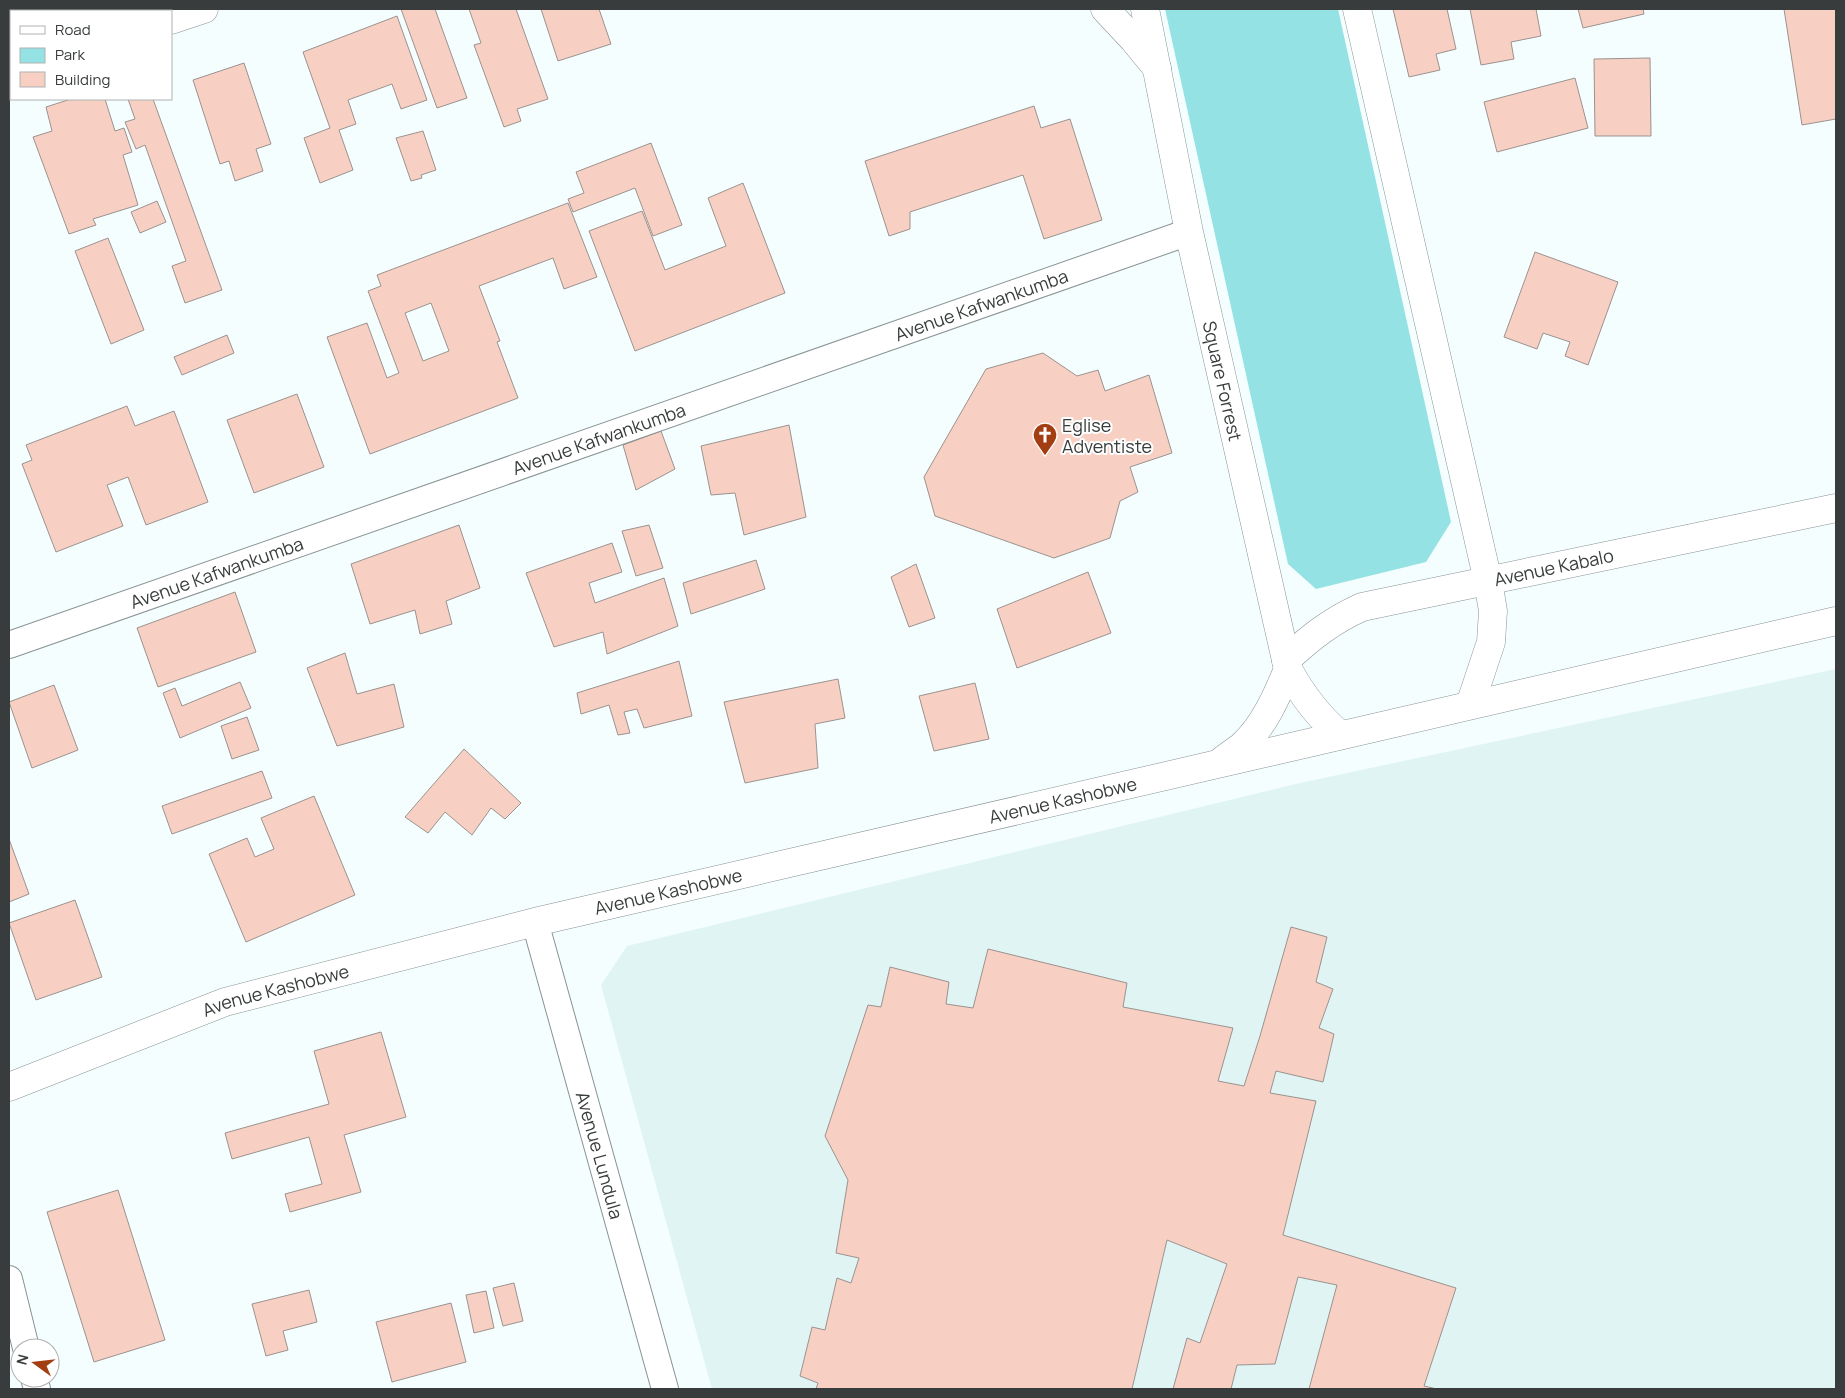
<svg xmlns="http://www.w3.org/2000/svg" width="1845" height="1398" font-family="Manrope,sans-serif">
	<style>
		.built { fill: #e0f4f4 }
		.green { fill: #95e2e5 }
		.building { fill: #f7d0c3; stroke: #9b928f; fill-rule: evenodd }
		.lines { fill: none; stroke-linecap: round; stroke-linejoin: round }
		.minor-casing { stroke: #899393; stroke-width: 28 }
		.tertiary-casing { stroke: #899393; stroke-width: 29 }
		.secondary-casing { stroke: #899393; stroke-width: 29 }
		.minor { stroke: #fff; stroke-width: 26 }
		.tertiary { stroke: #fff; stroke-width: 28 }
		.secondary { stroke: #fff; stroke-width: 28 }
		.labels { text-anchor: middle; dominant-baseline: central; stroke-width: 4; stroke-linejoin: round; paint-order: stroke }
		.street-label { font-size: 18px; fill: #383c3c; stroke: #fff }
		.poi-label { font-size: 18px; fill: #383c3c; stroke: #fff; text-anchor: start }
	</style>
	<rect width="100%" height="100%" fill="#f4fefe"/>
	<path class="built" d="M1836,669V1389H712L601,985L627,946L1300,783Z"/>
	<path class="green" d="M1165,9H1338L1451,522L1426,562L1316,589L1288,564Z"/>
	<path class="building" d="M9,9H27L28,11H11V20L9,21Z
		M401,9H435L467,98L437,108Z
		M469,9H516L548,99L517,109L521,121L504,127L474,45L481,43Z
		M541,9H599L611,44L558,61Z
		M1393,9H1447L1456,49L1436,54L1440,70L1409,77Z
		M1470,9H1536L1541,36L1511,42L1514,59L1481,65Z
		M1578,9H1643L1644,14L1583,28Z
		M1784,9H1836V119L1802,125Z
		M397,16L427,100L401,109L392,84L348,100L356,124L339,130L353,170L320,183L304,138L330,128L303,52Z
		M1650,58L1651,136H1595L1594,59Z
		M244,63L271,144L256,149L263,171L235,181L229,161L220,164L193,80Z
		M1575,78L1588,128L1497,152L1484,102Z
		M71,99H105L115,131L124,128L132,152L123,155L138,205L93,219L96,225L69,234L33,137L52,131L46,107Z
		M128,99H153L222,290L185,303L172,266L186,261L145,145L136,149L125,122L135,119Z
		M1034,106L1041,128L1070,119L1102,220L1044,239L1023,175L910,212V229L889,236L865,161Z
		M423,131L436,170L421,175L422,178L411,181L396,138Z
		M651,143L682,225L653,236L635,188L573,212L568,199L584,193L576,172Z
		M743,183L785,293L635,351L589,231L642,211L665,270L726,246L708,198Z
		M157,201L166,222L140,233L131,212Z
		M568,203L597,277L564,289L553,258L479,286L500,341L497,342L518,398L370,454L327,337L367,323L387,378L399,373L368,291L381,286L377,275ZM431,303L449,351L423,361L405,313Z
		M108,238L144,330L111,344L75,251Z
		M1535,252L1618,282L1588,365L1565,356L1570,342L1543,333L1537,349L1504,337Z
		M227,335L234,353L182,375L174,357Z
		M1043,353L1077,376L1098,370L1105,391L1149,375L1172,453L1130,467L1138,492L1120,501L1110,538L1054,558L935,516L924,477L986,369Z
		M297,394L324,467L254,493L227,420Z
		M127,406L135,426L174,411L208,502L146,525L128,477L107,485L123,526L56,552L22,464L32,460L26,445Z
		M789,425L806,517L744,535L735,493L711,495L701,446Z
		M661,431L675,469L636,490L623,445Z
		M459,525L480,588L446,601L452,624L420,634L415,610L370,624L351,564Z
		M649,525L663,568L636,576L622,531Z
		M612,543L622,572L589,583L595,603L664,578L678,626L607,654L603,632L554,647L526,573Z
		M756,560L765,589L691,614L683,583Z
		M916,564L935,618L909,627L891,577Z
		M1088,572L1111,633L1017,668L997,609Z
		M235,592L256,652L158,687L137,628Z
		M345,653L357,694L394,684L404,727L337,746L307,668Z
		M679,661L692,716L644,728L637,709L624,712L630,733L618,735L609,705L581,714L577,693Z
		M838,679L845,718L815,724L818,768L745,783L724,702Z
		M240,682L251,708L180,738L163,693L175,688L182,706Z
		M975,683L989,739L934,751L919,696Z
		M54,685L78,750L32,768L9,702Z
		M247,717L259,750L232,759L221,726Z
		M464,749L521,803L505,819L491,808L472,835L445,812L428,833L405,817Z
		M262,771L272,798L172,834L162,806Z
		M314,796L355,895L246,942L209,854L247,838L255,857L274,849L261,818Z
		M9,839L29,894L9,902Z
		M75,900L102,977L36,1000L9,923Z
		M1291,927L1327,937L1316,982L1333,989L1319,1028L1334,1034L1323,1082L1276,1071L1270,1093L1316,1101L1283,1235L1456,1288L1424,1386L1437,1389H1309L1337,1285L1298,1277L1275,1364L1237,1365L1231,1389H1173L1187,1338L1200,1343L1227,1264L1167,1240L1132,1389H816L818,1383L800,1376L812,1327L825,1330L837,1278L851,1283L859,1258L836,1253L848,1180L825,1136L868,1005L881,1007L890,967L949,982L946,1004L973,1008L988,949L1127,983L1123,1007L1233,1028L1218,1081L1244,1086L1260,1036Z
		M381,1032L406,1117L344,1135L361,1192L290,1212L285,1194L322,1184L309,1137L232,1159L225,1133L329,1104L314,1051Z
		M118,1190L165,1340L94,1362L47,1212Z
		M514,1283L523,1321L503,1326L493,1288Z
		M309,1290L317,1322L283,1331L288,1350L266,1356L252,1304Z
		M486,1291L494,1328L474,1333L466,1295Z
		M451,1303L466,1362L392,1382L376,1322Z"/>
	<g class="lines">
		<defs>
			<g id="minor">
				<path id="s1" d="M9,645L1189,232"/>
				<path id="s2" d="M535,922L665,1389"/>
				<path d="M9,1279L26,1348"/>
				<path d="M34,1378L37,1389"/>
			</g>
			<g id="tertiary">
				<path id="s3" d="M1145,9L1189,232L1288,669C1302,695 1318,716 1340,735"/>
				<path d="M1357,9L1488,581L1493,611L1491,642L1470,705"/>
				<path d="M171,20L204,9"/>
				<path d="M9,77L11,76"/>
				<path id="s4" d="M1286,660C1311,637 1331,621 1362,607L1836,508"/>
				<path d="M1223,760C1229,755 1236,751 1242,746C1264,726 1277,696 1288,669"/>
				<path id="s5" d="M9,1087L225,1002L535,922L1836,621"/>
			</g>
			<path id="secondary" d="M1105,9L1134,40L1157,68"/>
		</defs>
		<use href="#minor" class="minor-casing"/>
		<use href="#tertiary" class="tertiary-casing"/>
		<use href="#secondary" class="secondary-casing"/>
		<use href="#minor" class="minor"/>
		<use href="#tertiary" class="tertiary"/>
		<use href="#secondary" class="secondary"/>
	</g>
	<defs>
		<symbol id="church-pin" viewBox="-11 -11 22 30"><path d="M0 17L-7.5 6A9.5 9.5 0 1 1 7.5 6Z" fill="#a33e12" stroke="#fff"/><path d="M-1.2-6h2.4v3.5h3.3v2.4h-3.3V6h-2.4V-.1h-3.3v-2.4h3.3Z" fill="#fff"/></symbol>
	</defs>
	<g fill-rule="evenodd">
		<use href="#church-pin" x="1031" y="421" width="28" height="38"/>
	</g>
	<g class="labels">
		<g class="street-label">
			<text stroke="none"><textPath href="#s1" startOffset="1030">Avenue Kafwankumba</textPath></text>
			<text stroke="none"><textPath href="#s3" startOffset="380">Square Forrest</textPath></text>
			<text stroke="none"><textPath href="#s1" startOffset="625">Avenue Kafwankumba</textPath></text>
			<text stroke="none"><textPath href="#s4" startOffset="289">Avenue Kabalo</textPath></text>
			<text stroke="none"><textPath href="#s1" startOffset="220">Avenue Kafwankumba</textPath></text>
			<text stroke="none"><textPath href="#s5" startOffset="1094">Avenue Kashobwe</textPath></text>
			<text stroke="none"><textPath href="#s5" startOffset="689">Avenue Kashobwe</textPath></text>
			<text stroke="none"><textPath href="#s5" startOffset="284">Avenue Kashobwe</textPath></text>
			<text stroke="none"><textPath href="#s2" startOffset="242">Avenue Lundula</textPath></text>
		</g>
		<g class="poi-label">
			<text x="1062" y="425">Eglise<tspan x="1062" dy="21">Adventiste</tspan></text>
		</g>
	</g>
	<rect width="1845" height="1398" fill="none" stroke="#383c3c" stroke-width="20"/>
	<rect x="10" y="10" width="162" height="90" fill="#ffffff" stroke="#afb1b1"/>
	<rect x="20" y="26" width="25" height="8" fill="#ffffff" stroke="#afb1b1"/>
	<text x="55" y="35" font-size="15" fill="#383c3c">Road</text>
	<rect x="20" y="48" width="25" height="15" fill="#95e2e5" stroke="#afb1b1"/>
	<text x="55" y="60" font-size="15" fill="#383c3c">Park</text>
	<rect x="20" y="72" width="25" height="15" fill="#f7d0c3" stroke="#afb1b1"/>
	<text x="55" y="85" font-size="15" fill="#383c3c">Building</text>
	<g transform="translate(35 1363) rotate(285)"><circle r="24" fill="#ffffff" stroke="#afb1b1"/>
	<path d="M0-4L9 19L0 12L-9 19Z" fill="#a33e12"/>
	<text y="-8" font-size="14" font-weight="bold" text-anchor="middle" fill="#383c3c">N</text>
	</g>
</svg>
